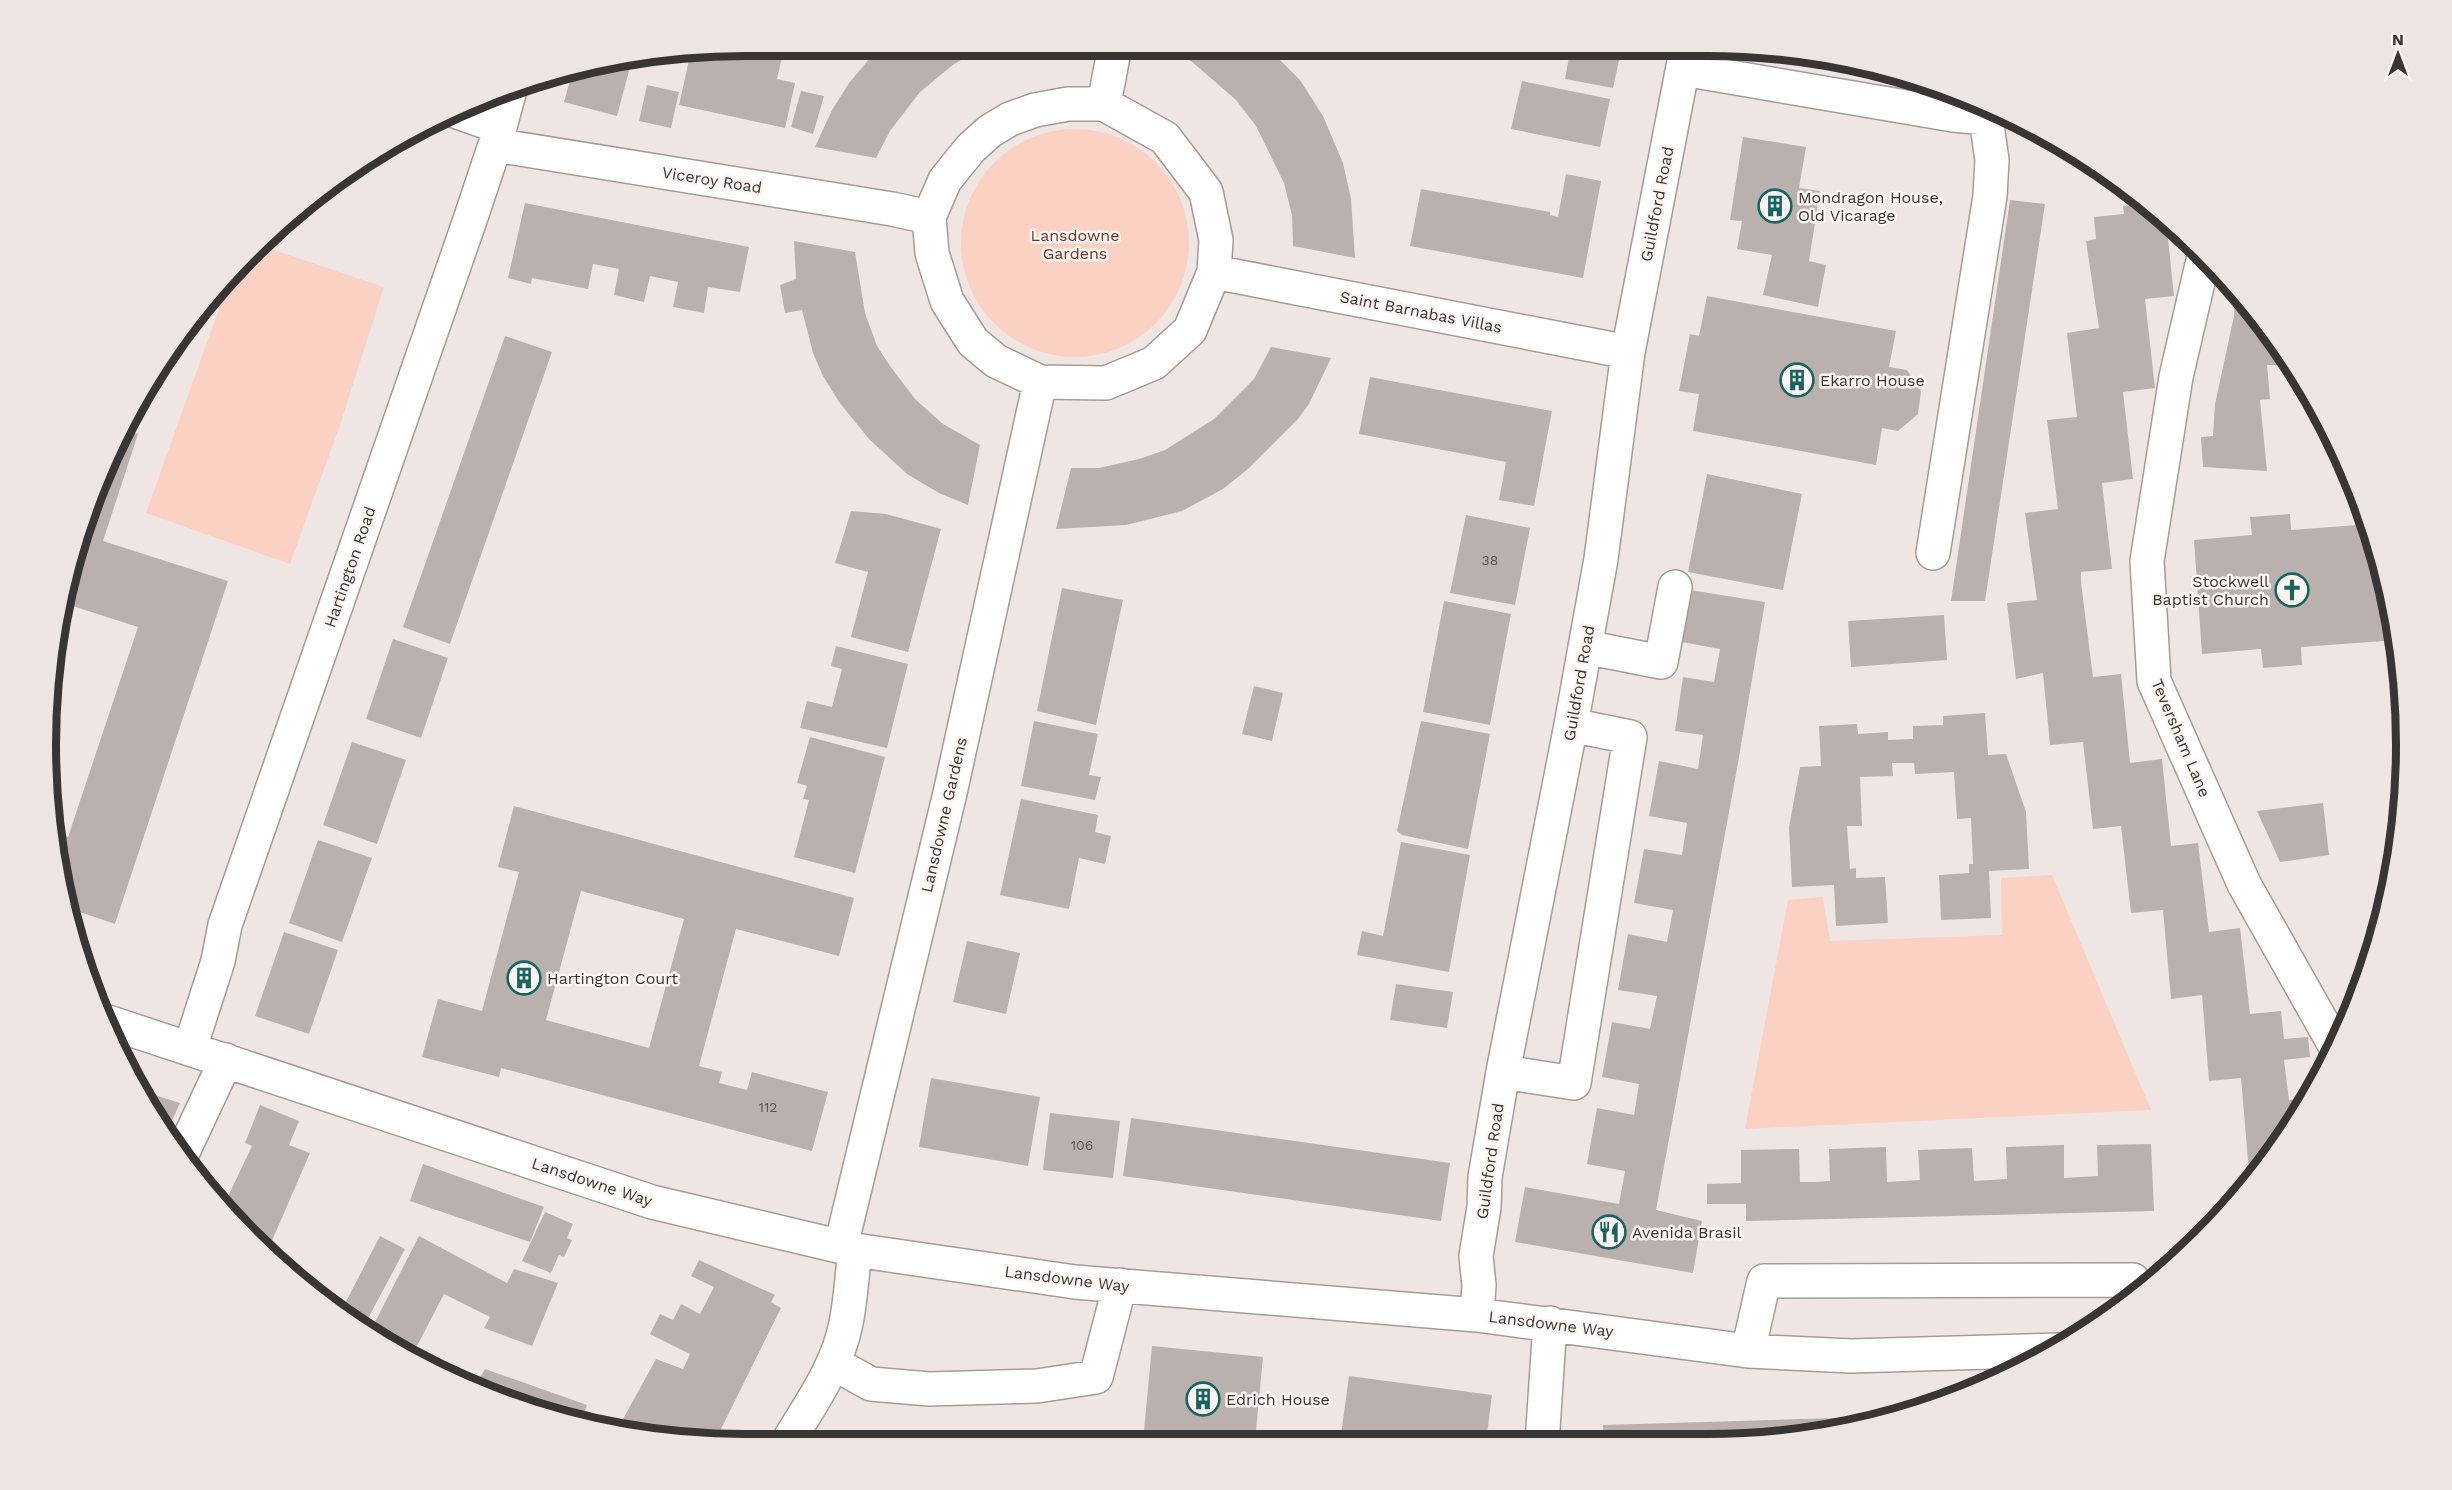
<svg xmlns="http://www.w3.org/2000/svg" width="2452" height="1490" font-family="'Work Sans',sans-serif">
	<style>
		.green { fill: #fad1c3 }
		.building { fill: #bab1af; fill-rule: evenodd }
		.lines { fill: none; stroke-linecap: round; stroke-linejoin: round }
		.minor-casing { stroke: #a49c99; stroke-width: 36 }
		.minor { stroke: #fff; stroke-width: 33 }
		.labels { text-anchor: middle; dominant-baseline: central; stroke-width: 5; stroke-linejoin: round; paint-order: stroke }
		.number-label { font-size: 14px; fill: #595453 }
		.street-label { font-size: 16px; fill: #393534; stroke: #fcf4f1 }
		.poi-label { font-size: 16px; fill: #393534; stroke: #fcf4f1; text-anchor: start }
		.park-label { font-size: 16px; fill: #6e3623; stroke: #fcf4f1 }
		.rim { fill: none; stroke: #393534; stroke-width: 8 }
	</style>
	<rect width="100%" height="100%" fill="#efe6e4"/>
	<path class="green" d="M961 243a114 114 0 1 1 228 0a114 114 0 1 1-228 0Z
		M262,246L384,287L340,425L290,564L146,513L230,278Z
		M2052,875L2151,1110L1745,1129L1788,900L1823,897L1830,941L2002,935L2001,878Z"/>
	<path class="building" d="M691,51H728L726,56L732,58L733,51H772L783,53L777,79L795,83L785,128L679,105Z
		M876,51H977L954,64L920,92L890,131L876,158L815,147L832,110L849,83Z
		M1166,51H1271L1300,80L1323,116L1343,163L1351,199L1355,258L1293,246L1292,215L1284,183L1256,126L1236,100L1191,61Z
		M1551,51H1621L1613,88L1565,79L1569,57L1551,53Z
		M633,56L617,116L564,102L573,70Z
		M1522,81L1610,99L1600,147L1511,129Z
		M647,85L679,92L671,128L639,121Z
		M801,91L824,96L813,134L791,127Z
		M1743,137L1806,147L1799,188L1820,191L1809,261L1826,265L1818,307L1763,295L1772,255L1737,249L1742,221L1730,220Z
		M1566,174L1601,181L1583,278L1410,246L1421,189L1550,212V215L1558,217Z
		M2010,200L2045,204L1985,601H1951Z
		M525,203L749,247L740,292L708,287L704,313L673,307L678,282L650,276L644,302L614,295L619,269L593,264L588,289L532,278L531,284L508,278Z
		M2147,203L2166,220L2174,296L2145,299L2155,388L2123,392L2133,479L2102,483L2112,569L2081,572V582L2093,677L2121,674L2130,763L2162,759L2171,846L2198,843L2209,932L2240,928L2250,1014L2281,1011L2284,1039L2308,1037L2310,1057L2284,1060L2289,1100L2308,1098L2263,1171L2250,1184L2241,1078L2209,1081L2202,995L2171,999L2163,910L2131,913L2121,826L2093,829L2083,742L2050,745L2043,673L2016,679L2007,603L2037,600L2025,513L2058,509L2047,420L2077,417L2067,333L2099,328L2086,241L2096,239L2094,217L2124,214L2123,206Z
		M794,241L855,252L865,313L877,346L890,366L915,399L943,424L980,445L968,505L939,493L907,474L869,439L839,402L823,376L813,353L802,310L785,313L780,285L796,279Z
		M1707,296L1896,331L1889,367L1907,370L1921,391L1918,414L1898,431L1882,428L1876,465L1693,431L1699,394L1679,391L1690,334L1699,336Z
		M2235,298H2243L2275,342L2277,365H2267L2270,399L2260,400L2267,471L2203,467L2201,437L2213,436L2215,404L2234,316Z
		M505,336L552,352L450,644L403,627Z
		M1271,347L1331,358L1309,404L1298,419L1248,469L1223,489L1182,511L1126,525L1056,529L1071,468H1099L1139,459L1165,450L1214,419L1254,379Z
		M1370,377L1552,411L1534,506L1499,500L1506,462L1359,434Z
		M121,429L138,434L103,541L228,581L115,924L68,908L51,831L68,837L138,627L60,602L82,520Z
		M1707,474L1802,494L1783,590L1688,572Z
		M851,511L886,514L941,529L908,652L851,637L868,572L835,563Z
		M2290,514L2291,530L2371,524L2398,640L2301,647L2302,665L2263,668L2261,649L2202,654L2194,540L2252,535L2250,517Z
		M1466,515L1530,528L1515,605L1450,593Z
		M1062,588L1123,600L1096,725L1037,711Z
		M1690,590L1765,602L1738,763L1656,1210L1702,1221L1693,1273L1515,1242L1525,1187L1619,1204L1625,1171L1587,1164L1597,1108L1634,1115L1639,1084L1602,1077L1612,1022L1650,1029L1657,996L1618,990L1628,934L1667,942L1673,910L1634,903L1644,849L1682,855L1687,823L1649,816L1659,761L1698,769L1703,735L1675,731L1683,677L1714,682L1720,649L1682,642Z
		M1444,601L1511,614L1490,725L1423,712Z
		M1944,615L1947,660L1851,667L1848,621Z
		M393,639L448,658L421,738L366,719Z
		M836,646L908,664L887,748L800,728L807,701L832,707L842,669L831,666Z
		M2401,667L2402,696L2403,700L2399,699L2396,668Z
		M1254,686L1283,693L1272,741L1242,734Z
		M1985,713L1988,755L2006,754L2026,812L2029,869L1989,871L1991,918L1941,920L1939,875L1969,873V864H1973L1971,818L1957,819L1954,772L1915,774L1914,763H1892L1893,776L1860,777L1862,826H1847L1850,869L1856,868V878L1885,877L1888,923L1836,926L1834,885L1792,887L1789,827L1800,767L1821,766L1819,726L1857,724L1858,734L1888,732V740L1913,739V726L1943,725V716Z
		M1034,721L1098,734L1089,775L1101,777L1095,800L1021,786Z
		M1421,721L1490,734L1468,849L1402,835L1397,831Z
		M810,737L885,757L855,873L794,857L809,800L803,799L807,786L797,783Z
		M352,742L406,760L377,844L323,825Z
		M1021,799L1098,815L1095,832L1111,836L1105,864L1079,858L1069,909L1000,895Z
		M2323,803L2329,855L2280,862L2257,811Z
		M514,806L854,898L839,956L736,929L699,1066L722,1072L719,1083L747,1090L752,1072L828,1092L812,1151L501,1068L499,1077L422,1057L438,999L482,1011L519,872L498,867ZM581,891L684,919L649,1048L546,1020Z
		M318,840L372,858L342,942L289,923Z
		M1401,842L1470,855L1449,972L1357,955L1362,931L1383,936Z
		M284,932L338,950L309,1034L255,1016Z
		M967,941L1020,953L1006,1014L953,1002Z
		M1396,984L1453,992L1447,1028L1390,1020Z
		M931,1078L1040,1097L1028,1166L919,1147Z
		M142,1091L180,1103L165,1136L163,1134Z
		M260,1105L299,1121L289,1145L310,1153L271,1243L263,1239L258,1247L223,1207L252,1146L245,1143Z
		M1050,1113L1120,1121L1113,1178L1043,1170Z
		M1131,1118L1450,1163L1441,1221L1123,1176Z
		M2151,1144L2154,1211L1746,1221V1204H1707V1184L1741,1183V1150L1799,1149L1800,1182H1814L1830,1181L1829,1149L1886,1147L1887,1182L1920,1180L1918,1150L1972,1148L1974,1181L2007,1179L2006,1147L2064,1145V1178L2098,1176L2097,1145Z
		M423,1164L544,1207L530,1242L410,1201Z
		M545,1212L573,1224L567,1238L572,1240L564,1257L559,1255L551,1273L522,1261Z
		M380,1236L405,1249L364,1326L340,1313Z
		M419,1236L507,1283L514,1269L558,1283L532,1346L484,1328L490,1317L444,1294L417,1346L374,1324Z
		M699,1260L775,1295L771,1302L781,1308L716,1439H663L623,1419L656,1359L683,1369L690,1354L650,1334L660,1314L673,1320L681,1304L700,1314L714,1287L691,1276Z
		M1152,1346L1263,1357L1255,1441H1143Z
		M444,1362L479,1379L485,1369L587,1405L581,1420L477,1392L440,1370Z
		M1349,1376L1492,1395L1486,1442H1340Z
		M1901,1416L1889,1421L1753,1443H1604L1603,1425Z"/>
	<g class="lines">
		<defs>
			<path id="minor" d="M1683,69L1953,115L1986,118L1992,160L1990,196L1933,553
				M1068,104H1104L1165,138L1206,192L1216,240L1214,272L1190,330L1154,363L1106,383L1040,382L996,361L973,342L947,301L932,253L929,217L945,180L971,148L990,131L1010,119L1035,110Z
				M1104,104L1114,51
				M452,110L500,127
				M495,145L892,209L929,217
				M2204,256L2176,377L2147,561L2154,681L2244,884L2337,1049
				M1214,272L1628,352
				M1585,647L1661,662L1675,587
				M108,1022L652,1202L855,1250L1075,1282L1477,1315L1748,1351L1851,1356L2059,1350
				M190,1048L218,961L225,925L471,217L495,145L511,86
				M1503,1072L1574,1083L1630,737L1571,725
				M181,1156L226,1060
				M841,1246L950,793L1040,382
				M1477,1315L1479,1285L1476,1256L1484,1207L1485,1177L1503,1072L1571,725L1601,559L1628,352L1686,51
				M1748,1351L1764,1281L2133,1280L2136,1294
				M833,1363L871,1384L929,1389L1037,1386L1096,1377L1120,1285
				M789,1440C811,1403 838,1366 846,1323C851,1299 852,1274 855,1250
				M1542,1443L1550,1323"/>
		</defs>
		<use href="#minor" class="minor-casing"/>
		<use href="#minor" class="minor"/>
	</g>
	<defs>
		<symbol id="building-ring" viewBox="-11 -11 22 22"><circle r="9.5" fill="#fcf4f1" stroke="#176460" stroke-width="1.5"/><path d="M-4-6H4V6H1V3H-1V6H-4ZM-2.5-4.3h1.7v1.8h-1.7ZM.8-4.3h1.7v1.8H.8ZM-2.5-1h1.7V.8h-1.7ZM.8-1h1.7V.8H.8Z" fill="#176460"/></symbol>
		<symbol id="church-ring" viewBox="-11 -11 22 22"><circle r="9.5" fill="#fcf4f1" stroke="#176460" stroke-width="1.5"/><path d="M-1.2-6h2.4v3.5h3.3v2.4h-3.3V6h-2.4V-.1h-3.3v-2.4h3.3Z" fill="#176460"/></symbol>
		<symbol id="restaurant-ring" viewBox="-11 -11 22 22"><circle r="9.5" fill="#fcf4f1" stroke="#176460" stroke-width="1.5"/><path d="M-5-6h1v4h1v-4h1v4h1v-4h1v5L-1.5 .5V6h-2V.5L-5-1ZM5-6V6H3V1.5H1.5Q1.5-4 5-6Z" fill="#176460"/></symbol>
	</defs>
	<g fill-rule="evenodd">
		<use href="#building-ring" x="1756" y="187" width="38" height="38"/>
		<use href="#building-ring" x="1778" y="361" width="38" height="38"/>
		<use href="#church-ring" x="2273" y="571" width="38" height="38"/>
		<use href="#building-ring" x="505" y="959" width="38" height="38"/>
		<use href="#restaurant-ring" x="1590" y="1213" width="38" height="38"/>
		<use href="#building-ring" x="1184" y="1380" width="38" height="38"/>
	</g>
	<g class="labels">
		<g class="number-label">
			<text x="1490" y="560">38</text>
			<text x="768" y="1107">112</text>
			<text x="1082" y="1145">106</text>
		</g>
		<g class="street-label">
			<text transform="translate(712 180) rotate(9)">Viceroy Road</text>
			<text transform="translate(1657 204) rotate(-79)">Guildford Road</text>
			<text transform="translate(1421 312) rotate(11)">Saint Barnabas Villas</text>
			<text transform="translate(350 567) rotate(-71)">Hartington Road</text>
			<text transform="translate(1579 683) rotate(-80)">Guildford Road</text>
			<text transform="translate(2181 738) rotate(67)">Teversham Lane</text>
			<text transform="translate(944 815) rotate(-77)">Lansdowne Gardens</text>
			<text transform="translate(1490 1161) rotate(-82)">Guildford Road</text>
			<text transform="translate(592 1182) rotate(18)">Lansdowne Way</text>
			<text transform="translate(1067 1279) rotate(7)">Lansdowne Way</text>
			<text transform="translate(1551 1324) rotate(7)">Lansdowne Way</text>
		</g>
		<g class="poi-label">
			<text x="1798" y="197">Mondragon House,<tspan x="1798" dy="18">Old Vicarage</tspan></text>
			<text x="1820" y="380">Ekarro House</text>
			<text x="2269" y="581" text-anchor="end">Stockwell<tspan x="2269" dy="18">Baptist Church</tspan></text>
			<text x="547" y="978">Hartington Court</text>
			<text x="1632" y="1232">Avenida Brasil</text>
			<text x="1226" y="1399">Edrich House</text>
		</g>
		<g class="park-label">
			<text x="1075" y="235">Lansdowne<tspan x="1075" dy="18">Gardens</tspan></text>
		</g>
	</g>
	<path d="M0 0H2452V1490H0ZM745 56H1707A689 689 0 0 1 2396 745V745A689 689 0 0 1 1707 1434H745A689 689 0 0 1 56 745V745A689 689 0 0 1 745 56Z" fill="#ece5e2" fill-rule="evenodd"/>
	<path class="rim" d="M745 56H1707A689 689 0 0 1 2396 745V745A689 689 0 0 1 1707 1434H745A689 689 0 0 1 56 745V745A689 689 0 0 1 745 56Z"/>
	<g transform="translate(2398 54)" stroke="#fcf4f1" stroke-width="4.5" paint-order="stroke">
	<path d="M0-4.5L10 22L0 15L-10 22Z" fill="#393534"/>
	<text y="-9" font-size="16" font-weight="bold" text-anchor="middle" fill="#393534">N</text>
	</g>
</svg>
